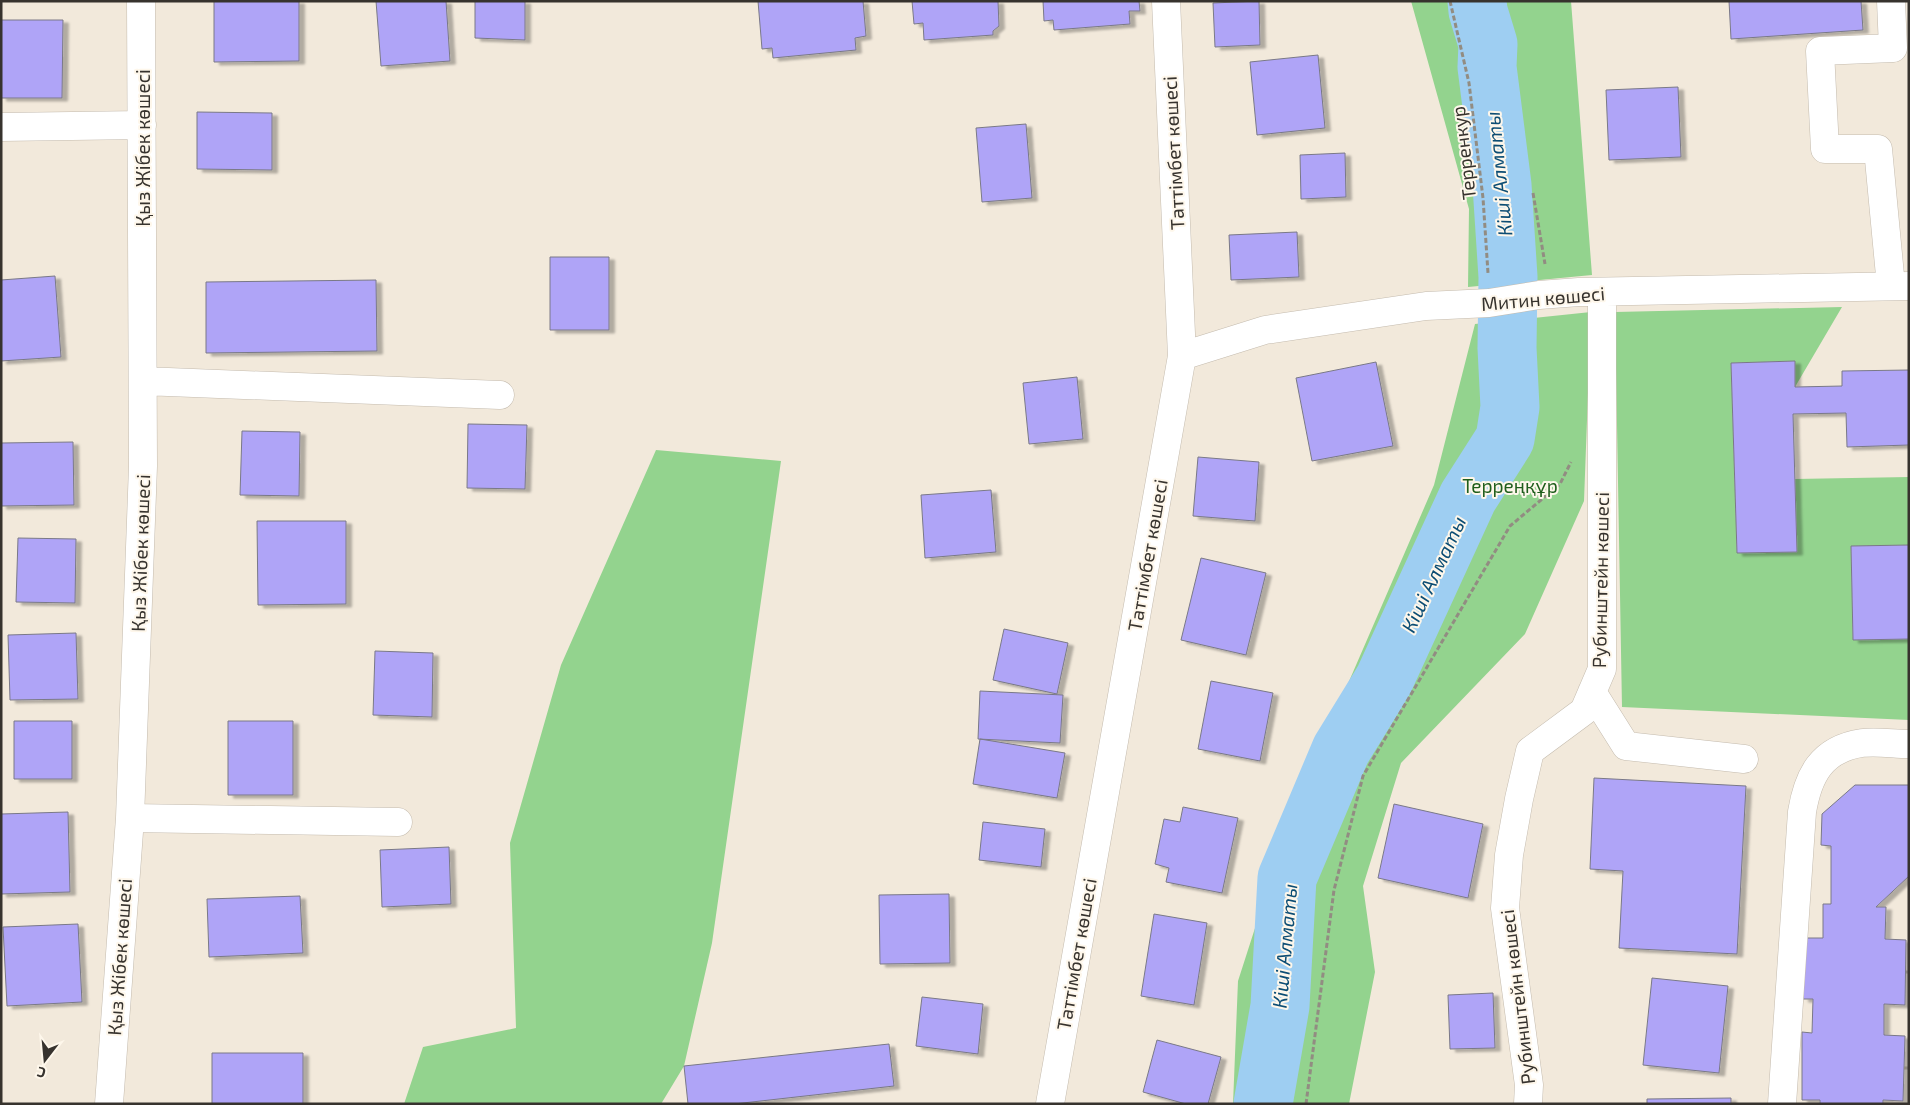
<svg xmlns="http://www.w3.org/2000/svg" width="1910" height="1105" font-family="'Exo 2',sans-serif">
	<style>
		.green { fill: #93d38e }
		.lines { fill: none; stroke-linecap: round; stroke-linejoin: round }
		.river { stroke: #9ecef2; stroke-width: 59 }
		.building { fill: #afa4f7; stroke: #7a7987; filter: url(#shadow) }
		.minor-casing { stroke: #c4bbae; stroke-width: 29 }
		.path { stroke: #928c82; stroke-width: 3; stroke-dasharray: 5 2.5; stroke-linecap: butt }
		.minor { stroke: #fff; stroke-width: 28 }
		.labels { text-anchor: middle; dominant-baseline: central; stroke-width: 4; stroke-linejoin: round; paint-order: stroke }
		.street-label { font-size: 19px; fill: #37332e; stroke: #fef7eb }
		.park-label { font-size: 19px; fill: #1f5e1c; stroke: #fef7eb }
		.water-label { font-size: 20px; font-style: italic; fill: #0c4d74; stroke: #fef7eb }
	</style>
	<defs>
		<filter id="shadow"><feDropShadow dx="5.5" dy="3" stdDeviation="1" flood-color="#0004"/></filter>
	</defs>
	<rect width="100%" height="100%" fill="#f2e9db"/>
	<path class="green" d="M1411,1H1571L1592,275L1468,287L1469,209Z
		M1842,307L1795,387L1794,361L1731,363L1737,553L1797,551L1795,479L1909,477V545L1851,547L1853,640L1909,639V720L1622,707L1615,312Z
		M1591,312L1584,501L1525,634L1401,763L1363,886L1375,972L1349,1104H1233L1238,981L1292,813L1434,485L1475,324Z
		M656,450L781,461L712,943L684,1066L661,1104H404L423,1047L516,1028L510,843L561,665Z"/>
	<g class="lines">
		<path class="river" d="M1263,1104L1280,1006L1287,878L1341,750L1384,680L1468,497L1505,439L1510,407L1507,348L1508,277L1502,185L1487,67L1488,44L1478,11L1477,1"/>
	</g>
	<path class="building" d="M214,1H299V61L214,62Z
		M376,1H446L450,61L381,66Z
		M475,1H525V40L475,38Z
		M758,1H863L866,36L855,38L856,50L773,58L772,48L762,49Z
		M912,1H998L999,26L993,31V35L924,40L923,23L914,24Z
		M1043,1H1139L1140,11H1129L1130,24L1054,30L1053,20L1044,21Z
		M1259,1L1260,45L1215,47L1213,3Z
		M1729,1H1861L1863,30L1731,39Z
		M1,20H63L62,98H1Z
		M1318,55L1325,128L1257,135L1250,62Z
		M1678,87L1681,157L1609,160L1606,90Z
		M197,112L272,113V170L197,169Z
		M1026,124L1032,198L982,202L976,128Z
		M1345,153L1346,197L1301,199L1300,155Z
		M1297,232L1299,277L1231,280L1229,235Z
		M550,257H609V330H550Z
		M55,276L61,357L1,361V280Z
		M376,280L377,351L206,353V282Z
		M1795,361V387L1842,386V371L1909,370V445L1847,447L1846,413L1793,414L1797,552L1737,553L1731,363Z
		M1376,362L1393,446L1312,461L1296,378Z
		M1077,377L1083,439L1029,444L1023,383Z
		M468,424L527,425L525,489L467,488Z
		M242,431L300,432L299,496L240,495Z
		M73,442L74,505L1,506V443Z
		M1198,457L1259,462L1255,521L1193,516Z
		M991,490L996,552L925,558L921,495Z
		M257,521H346V604L258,605Z
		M18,538L76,539L75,603L16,602Z
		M1909,545V639L1853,640L1851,546Z
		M1201,558L1266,573L1246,655L1181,640Z
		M1004,629L1068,643L1057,694L993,680Z
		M76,633L78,699L10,700L8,635Z
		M375,651L433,653L432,717L373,715Z
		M1211,681L1273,693L1260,761L1198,749Z
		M980,691L1063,695L1060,743L978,739Z
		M14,721H72V779H14Z
		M228,721H293V795H228Z
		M980,739L1065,753L1057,798L973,784Z
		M1594,778L1746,786L1737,954L1619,948L1623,871L1590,869Z
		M1855,785H1909V876L1876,907H1886L1885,939L1906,940L1905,1005L1884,1004V1035L1905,1036L1903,1101L1883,1100V1104H1820V1100H1802V1032L1812,1033L1813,999H1803L1805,938H1823V904H1831V846L1821,845L1822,814Z
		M1394,804L1483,824L1468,898L1378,878Z
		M1183,807L1238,818L1222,893L1166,882L1169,868L1155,864L1164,819L1180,822Z
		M68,812L70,892L1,894V814Z
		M983,822L1045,829L1041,867L979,860Z
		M449,847L451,904L382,907L380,850Z
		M949,894L950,963L880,964L879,895Z
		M300,896L303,953L209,957L207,899Z
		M1154,914L1207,923L1194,1005L1141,996Z
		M78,924L82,1002L7,1006L3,927Z
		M1652,978L1728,986L1719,1073L1643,1065Z
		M1493,993L1495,1048L1450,1049L1448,995Z
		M922,997L983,1004L978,1054L916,1046Z
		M1157,1040L1221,1057L1208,1104H1186L1143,1092Z
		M889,1044L894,1086L734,1104H688L684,1066Z
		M212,1053H303V1104H212Z
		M1731,1098V1104H1647V1099Z"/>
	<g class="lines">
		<defs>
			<path id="minor" d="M1,127L142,125
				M1891,286L1878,149H1825L1820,51L1893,48L1891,1
				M1182,356L1265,330L1426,306L1489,303L1539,295L1579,292L1909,286
				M143,381L500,395
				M1592,692L1626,746L1744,759
				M130,818L398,822
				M109,1104L130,818L143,466L141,1
				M1050,1104L1182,356L1166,1
				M1528,1104L1529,1085L1505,908L1509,855L1519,799L1530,751L1584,711L1602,669V292
				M1782,1104L1802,812C1808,776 1821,749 1862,743C1877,741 1894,744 1909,744"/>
		</defs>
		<use href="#minor" class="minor-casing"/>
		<path class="path" d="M1450,1L1469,83L1483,198L1488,273
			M1533,193L1545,264
			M1908,877H1909
			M1906,972H1909
			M1904,1068H1909
			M1306,1104L1334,890L1363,776L1510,526L1560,484L1571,462"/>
		<use href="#minor" class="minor"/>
	</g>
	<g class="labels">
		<g class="street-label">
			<text transform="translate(142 148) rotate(-90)">Қыз Жібек көшесі</text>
			<text transform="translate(1173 153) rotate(-93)">Таттімбет көшесі</text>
			<text transform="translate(1463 153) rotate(-97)">Терренкур</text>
			<text transform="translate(1543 298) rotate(-5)">Митин көшесі</text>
			<text transform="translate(140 553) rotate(-88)">Қыз Жібек көшесі</text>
			<text transform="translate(1147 555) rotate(-80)">Таттімбет көшесі</text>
			<text transform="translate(1600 580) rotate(-89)">Рубинштейн көшесі</text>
			<text transform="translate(1076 954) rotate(-80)">Таттімбет көшесі</text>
			<text transform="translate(119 957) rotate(-86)">Қыз Жібек көшесі</text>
			<text transform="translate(1517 997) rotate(-97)">Рубинштейн көшесі</text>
		</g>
		<g class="park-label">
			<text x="1510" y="485">Терреңқұр</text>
		</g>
		<g class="water-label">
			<text transform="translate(1498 174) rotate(-96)">Кіші Алматы</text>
			<text transform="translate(1433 574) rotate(-65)">Кіші Алматы</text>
			<text transform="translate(1284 946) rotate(-85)">Кіші Алматы</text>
		</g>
	</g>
	<rect width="1910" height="1105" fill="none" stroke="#37332e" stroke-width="5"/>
	<g transform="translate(45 1060) rotate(196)" stroke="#fef7eb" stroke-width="4" paint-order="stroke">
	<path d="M0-4L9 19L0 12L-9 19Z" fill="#37332e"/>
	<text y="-8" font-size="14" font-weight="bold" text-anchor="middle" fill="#37332e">С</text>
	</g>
</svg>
